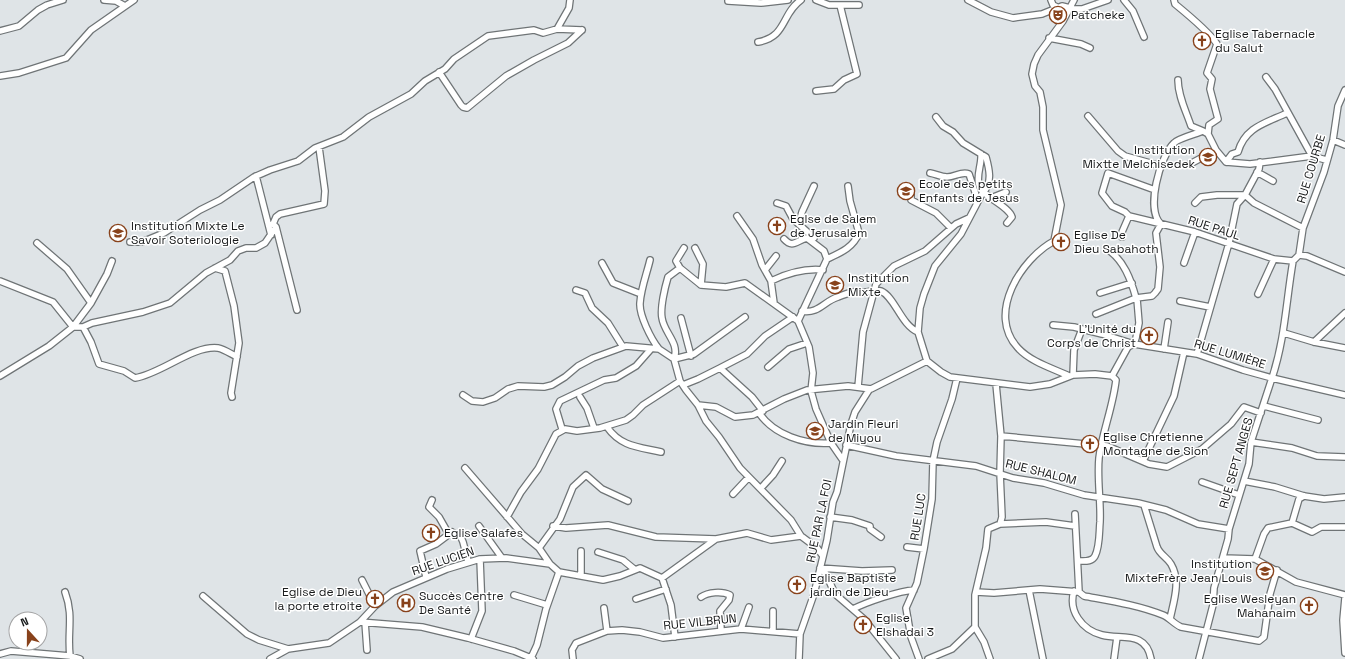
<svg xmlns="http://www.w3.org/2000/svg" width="1345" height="659" font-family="'Space Grotesk',sans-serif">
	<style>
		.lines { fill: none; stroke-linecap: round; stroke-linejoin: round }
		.minor-casing { stroke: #6f7476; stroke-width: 8 }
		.minor { stroke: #fff; stroke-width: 5.5 }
		.labels { text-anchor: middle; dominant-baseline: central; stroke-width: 3; stroke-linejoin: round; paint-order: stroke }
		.poi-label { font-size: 12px; fill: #181a1b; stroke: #fff; text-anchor: start }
		.street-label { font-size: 12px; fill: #181a1b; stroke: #fff }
	</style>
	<rect width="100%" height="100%" fill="#dfe4e7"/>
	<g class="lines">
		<defs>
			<path id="minor" d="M104,0L116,1L125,6
				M816,0L829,5H859
				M968,0L991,12L1013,18L1042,14L1062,6L1074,9H1082L1108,0
				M1051,0L1053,5L1057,7
				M1124,0L1133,11L1144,37
				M728,1L761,3L788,0
				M557,29L569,8L570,0
				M0,31L19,26L38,10L47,5L63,0
				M1049,38L1081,44L1090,48
				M758,42C787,37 781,14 801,0
				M439,72L461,105L463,107L467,108L506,76L534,60L568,43L582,30
				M0,76L19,73L66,58L91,30L134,0
				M1266,77L1275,89L1312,156
				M1178,80C1178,96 1186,111 1191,126L1203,131
				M816,91L834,89L844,80L857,74L840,5
				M1088,116L1118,151L1125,156L1161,166
				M1208,134L1216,150L1226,162L1250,164L1312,156L1326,160
				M1333,140L1345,145
				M981,154C982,164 976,175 979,185C982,197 1008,205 1012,217L1007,223
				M1226,162L1232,154L1238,152C1245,127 1266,123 1287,113
				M1190,164L1216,150
				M1257,172L1273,181
				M930,173C936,174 941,177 947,177C955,177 961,171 969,174L978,201
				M256,176L271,235
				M911,190V200L936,213L951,228
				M1155,190L1108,173L1102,193L1112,206L1125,212L1129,216L1195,232L1274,259L1293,261L1299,255L1307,256L1345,272
				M991,198L1006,192
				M777,203L786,206L793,219L814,238
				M1195,203L1201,197L1217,195H1245L1254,203L1303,228
				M737,216L753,239L762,265L771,281L774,303
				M797,222L800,219L802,212L814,186
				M276,227L297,310
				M1122,237V232L1129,216
				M784,239C793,249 797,240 807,238L824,251L827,259L798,321
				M130,242H142L164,233L200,210L220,200L254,177L270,170L298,161L315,148L343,137L369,117L411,94L425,81L445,69L454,59L488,36L534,30L543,33L557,29L582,30
				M37,243L67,269L91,303
				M695,248L703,264L701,285
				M1107,249C1124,260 1131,280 1136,298
				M1299,255L1303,228L1324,172L1333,140L1338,106L1345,90
				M827,259C840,253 853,248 859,233L850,201L848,186
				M650,260C647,273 641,288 640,303C639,315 651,339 659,349
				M602,263L613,283L641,294
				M1184,263L1195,232
				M215,268L225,271L234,306L239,343L231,393L232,397
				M680,268L676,261L684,248
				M765,270L776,256
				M0,281L53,302L73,327H83L92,323L143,312L170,303L206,273L230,260L238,251L246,248H256L265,243L276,227L273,224L276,217L280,214L324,204L325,191L319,147
				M771,281C788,273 804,268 823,270
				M576,290L585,293L592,308L608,323L623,347
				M1100,293L1132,283
				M1258,294L1274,259
				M1180,301L1210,307
				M802,311C819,314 824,301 838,297C843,295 848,293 853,292C857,291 861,293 866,292C870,292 876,289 881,291C895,297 901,325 918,332
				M1096,314L1136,298L1152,296L1155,293L1158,289L1160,267L1156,233L1161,224C1145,210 1160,156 1174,143C1179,138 1196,134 1203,131L1208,134L1209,125L1218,119L1210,89L1212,79L1207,73L1217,44C1209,32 1186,13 1175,4L1174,0
				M745,317L694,354L674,359C680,343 664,333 662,318C660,308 665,287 668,277L680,268L701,285L726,287L745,283L798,321L809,347L813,373L811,391L816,409L831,443L842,459
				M681,318L691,356
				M1053,325L1074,327L1102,334L1134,344L1197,354L1243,370L1272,378C1285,339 1286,302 1293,261
				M83,327L91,342L99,364L124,371L135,378C161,374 193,345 218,348C224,349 231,354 237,357
				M1284,333L1314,342L1345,348
				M1314,342L1345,313
				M1164,349L1168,322
				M1197,354L1229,243L1237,204L1245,195L1259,169L1260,162
				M927,361L941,372L950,377L1030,387L1050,384L1073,375L1095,374L1112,376
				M768,367L789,349L807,343
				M720,368L747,354L765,336L793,317
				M1073,375L1074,350L1082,329
				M0,376L49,346L73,327L91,303L107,274L112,261
				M1069,376C1052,368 1031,362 1018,348C986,314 1021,259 1054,241L1061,205L1043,130V107L1040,92L1035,86L1032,74L1034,64L1038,55L1063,21L1074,0
				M683,385L698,379L720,368L752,397L763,411
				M858,387L863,332L876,284L894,266L925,251L956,224L969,218
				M463,395L472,401L483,402L495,398L508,389L518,386L544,387L552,385L565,377L578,366L593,358L626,346L659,349L674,359L680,381L686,390L698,405L706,421L719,437L740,468L791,520L801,536L817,548L823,556
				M580,397L587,408L594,428
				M698,405L716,407L735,417L753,415L784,399L807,390L848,386L871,389L927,361L918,332L920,308L924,294L935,266L961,234L983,192C993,183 989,168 986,157L963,143L953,132L943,126L936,117
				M1264,406L1318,420
				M759,413C774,435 805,445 831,443
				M607,427C621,447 639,447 661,452
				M562,429L556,409L560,401L604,380L616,378L636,366L651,349
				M1001,436L1107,446L1149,464L1167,467L1202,449L1231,424L1244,407L1261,413
				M1251,442L1292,448L1317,456L1345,457
				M846,445L896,456L976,466L1013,478L1044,483L1084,495L1138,503L1166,510L1198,524L1229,529
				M1143,461L1174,396L1184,352
				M465,468L522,534L539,548L550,564
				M1244,481L1275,487L1304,496L1324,499L1345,497
				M1202,482L1239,495
				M761,488L773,475L782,461
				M733,494L748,478
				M432,500L429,507L439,517L447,531L460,535L463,542L468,561
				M1144,505L1157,547C1160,555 1167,557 1171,564C1181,581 1174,600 1170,619
				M1075,514L1079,592
				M507,517L521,492L538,469L556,434L565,429L577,431L600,428L626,420L633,415L643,405L680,381
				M830,517L852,520L870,526V529L881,537
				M1292,523L1312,532L1321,527H1345
				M1000,524L1046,522L1075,526
				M479,526L502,558
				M553,526L566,528L608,525L656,537L716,539
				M907,547L924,549
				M539,548L560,519L573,487L586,475L602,489L628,501
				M581,551V575
				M598,552L623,560L634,569
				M1223,558L1255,559L1296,582L1345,595
				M1255,559L1264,534L1268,528L1292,523L1299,499L1304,496
				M1079,561C1085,561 1092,562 1095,556C1100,546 1099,533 1100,522C1101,501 1097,479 1099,458C1102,433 1113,407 1116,380L1112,376L1128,347L1134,344L1136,338L1139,323L1137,299
				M820,568L826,574L835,594L864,619L896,659
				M820,568L862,571L892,570
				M426,577L420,551L436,544L452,532
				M662,578L671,605L675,637
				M362,580L375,606
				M1029,590L1043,659
				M1074,591C1068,611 1082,630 1102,635C1121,640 1146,630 1151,659
				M65,592C74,616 67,632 70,656
				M976,592L994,593L1040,589L1079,592L1084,596C1111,601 1138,605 1163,615C1170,618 1174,624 1181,627L1259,641L1264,637L1270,594L1277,570
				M514,595L547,605
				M203,596L247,634L259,640L288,649
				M701,597C708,592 722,591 730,595L729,600L720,611L721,630
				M1345,598L1343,620L1345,653
				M636,599L666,589
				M604,608L607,631
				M853,609C867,602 899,591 914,590
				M360,622L375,606L393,592L447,569L480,559L506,558L550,564L559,572L603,580L620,576L640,568L662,578L716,539L747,533L771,540L801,536
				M365,622L367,650
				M975,627L984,642L990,659
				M741,629L749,607
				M773,631V611
				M471,639L482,611L480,559
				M0,654L11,651L70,656L80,659
				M270,659L288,649L329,643L360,622L422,627L468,638L514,651L531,658
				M533,659L531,658L537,645L546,609L559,572
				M573,659L572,650L576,643L607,631L622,630L640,632L663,638L741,629L800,634
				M799,659L800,634L814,594L827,540L833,502L837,492L851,424L855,412L869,390
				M919,659L911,637L906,608L917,583L924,549L932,499L933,461L937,442L952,399L957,378
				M928,659L952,649L975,627V595L986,548L988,529L1000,524L1002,517L1000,473L1001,436L996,384
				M1114,659L1117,637
				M1199,659L1213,605L1214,588L1228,539L1229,529L1249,464L1251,442L1272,378L1345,395"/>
		</defs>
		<use href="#minor" class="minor-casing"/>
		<use href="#minor" class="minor"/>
	</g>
	<defs>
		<symbol id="theatre-ring" viewBox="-11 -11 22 22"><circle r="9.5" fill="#fff" stroke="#88421b" stroke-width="1.5"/><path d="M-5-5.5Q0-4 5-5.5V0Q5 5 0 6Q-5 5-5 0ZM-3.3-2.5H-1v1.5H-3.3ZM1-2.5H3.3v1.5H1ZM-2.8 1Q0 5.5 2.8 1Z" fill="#88421b"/></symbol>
		<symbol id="church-ring" viewBox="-11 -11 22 22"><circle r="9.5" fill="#fff" stroke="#88421b" stroke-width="1.5"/><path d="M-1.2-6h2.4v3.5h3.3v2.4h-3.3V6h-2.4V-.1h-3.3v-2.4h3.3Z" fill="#88421b"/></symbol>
		<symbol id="school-ring" viewBox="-11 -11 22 22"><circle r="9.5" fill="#fff" stroke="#88421b" stroke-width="1.5"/><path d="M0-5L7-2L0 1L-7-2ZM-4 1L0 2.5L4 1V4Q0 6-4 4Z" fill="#88421b"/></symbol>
		<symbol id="hospital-ring" viewBox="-11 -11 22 22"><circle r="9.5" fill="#fff" stroke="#88421b" stroke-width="1.5"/><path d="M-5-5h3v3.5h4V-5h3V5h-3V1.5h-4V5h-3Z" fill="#88421b"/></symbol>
	</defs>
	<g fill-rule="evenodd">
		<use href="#theatre-ring" x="1048" y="5" width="20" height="20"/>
		<use href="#church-ring" x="1192" y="31" width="20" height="20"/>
		<use href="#school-ring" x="1198" y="147" width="20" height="20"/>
		<use href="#school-ring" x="896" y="181" width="20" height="20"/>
		<use href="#church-ring" x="767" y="216" width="20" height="20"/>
		<use href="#school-ring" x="108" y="223" width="20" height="20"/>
		<use href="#church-ring" x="1051" y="232" width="20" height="20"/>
		<use href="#school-ring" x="825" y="275" width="20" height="20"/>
		<use href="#church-ring" x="1139" y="326" width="20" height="20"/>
		<use href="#school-ring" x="805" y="421" width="20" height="20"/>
		<use href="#church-ring" x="1080" y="434" width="20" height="20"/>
		<use href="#church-ring" x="421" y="523" width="20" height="20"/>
		<use href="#school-ring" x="1255" y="561" width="20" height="20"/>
		<use href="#church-ring" x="787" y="575" width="20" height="20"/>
		<use href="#church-ring" x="365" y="589" width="20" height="20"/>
		<use href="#hospital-ring" x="396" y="593" width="20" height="20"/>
		<use href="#church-ring" x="1299" y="596" width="20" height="20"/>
		<use href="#church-ring" x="853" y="615" width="20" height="20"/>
	</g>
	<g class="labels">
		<g class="poi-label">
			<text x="1071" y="15">Patcheke</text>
			<text x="1215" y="34">Eglise Tabernacle<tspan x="1215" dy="14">du Salut</tspan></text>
			<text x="1195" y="150" text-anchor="end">Institution<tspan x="1195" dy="14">Mixtte Melchisedek</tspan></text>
			<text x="919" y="184">Ecole des petits<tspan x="919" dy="14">Enfants de Jesus</tspan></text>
			<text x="790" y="219">Eglse de Salem<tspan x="790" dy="14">de Jerusalem</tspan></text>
			<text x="131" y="226">Institution Mixte Le<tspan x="131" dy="14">Savoir Soteriologie</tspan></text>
			<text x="1074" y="235">Eglise De<tspan x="1074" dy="14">Dieu Sabahoth</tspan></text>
			<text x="848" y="278">Institution<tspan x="848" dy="14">Mixte</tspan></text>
			<text x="1136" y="329" text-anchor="end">L'Unité du<tspan x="1136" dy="14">Corps de Christ</tspan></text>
			<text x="828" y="424">Jardin Fleuri<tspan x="828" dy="14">de Miyou</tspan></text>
			<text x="1103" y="437">Eglise Chretienne<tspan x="1103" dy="14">Montagne de Sion</tspan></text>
			<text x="444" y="533">Eglise Salafes</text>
			<text x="1252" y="564" text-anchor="end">Institution<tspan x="1252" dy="14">MixteFrère Jean Louis</tspan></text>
			<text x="810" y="578">Eglise Baptiste<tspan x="810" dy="14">jardin de Dieu</tspan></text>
			<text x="362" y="592" text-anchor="end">Eglise de Dieu<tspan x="362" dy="14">la porte etroite</tspan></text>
			<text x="419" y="596">Succès Centre<tspan x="419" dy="14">De Santé</tspan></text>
			<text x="1296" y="599" text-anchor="end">Eglise Wesleyan<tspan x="1296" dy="14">Mahanaim</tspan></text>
			<text x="876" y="618">Eglise<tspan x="876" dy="14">Elshadai 3</tspan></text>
		</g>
		<g class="street-label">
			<text transform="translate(1311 169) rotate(-73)">RUE COURBE</text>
			<text transform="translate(1214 228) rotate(18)">RUE PAUL</text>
			<text transform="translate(1230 354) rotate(17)">RUE LUMIÈRE</text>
			<text transform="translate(1236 463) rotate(-74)">RUE SEPT ANGES</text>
			<text transform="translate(1041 472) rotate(14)">RUE SHALOM</text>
			<text transform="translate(918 517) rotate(-81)">RUE LUC</text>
			<text transform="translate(819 521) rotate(-78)">RUE PAR LA FOI</text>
			<text transform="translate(443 561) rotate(-19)">RUE LUCIEN</text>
			<text transform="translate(700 622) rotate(-6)">RUE VILBRUN</text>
		</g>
	</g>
	<g transform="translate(28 631) rotate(339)"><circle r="19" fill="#ffffff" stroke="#a3a3a4"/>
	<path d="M0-3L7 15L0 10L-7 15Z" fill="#88421b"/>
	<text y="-6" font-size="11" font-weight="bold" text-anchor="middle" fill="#181a1b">N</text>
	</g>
</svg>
